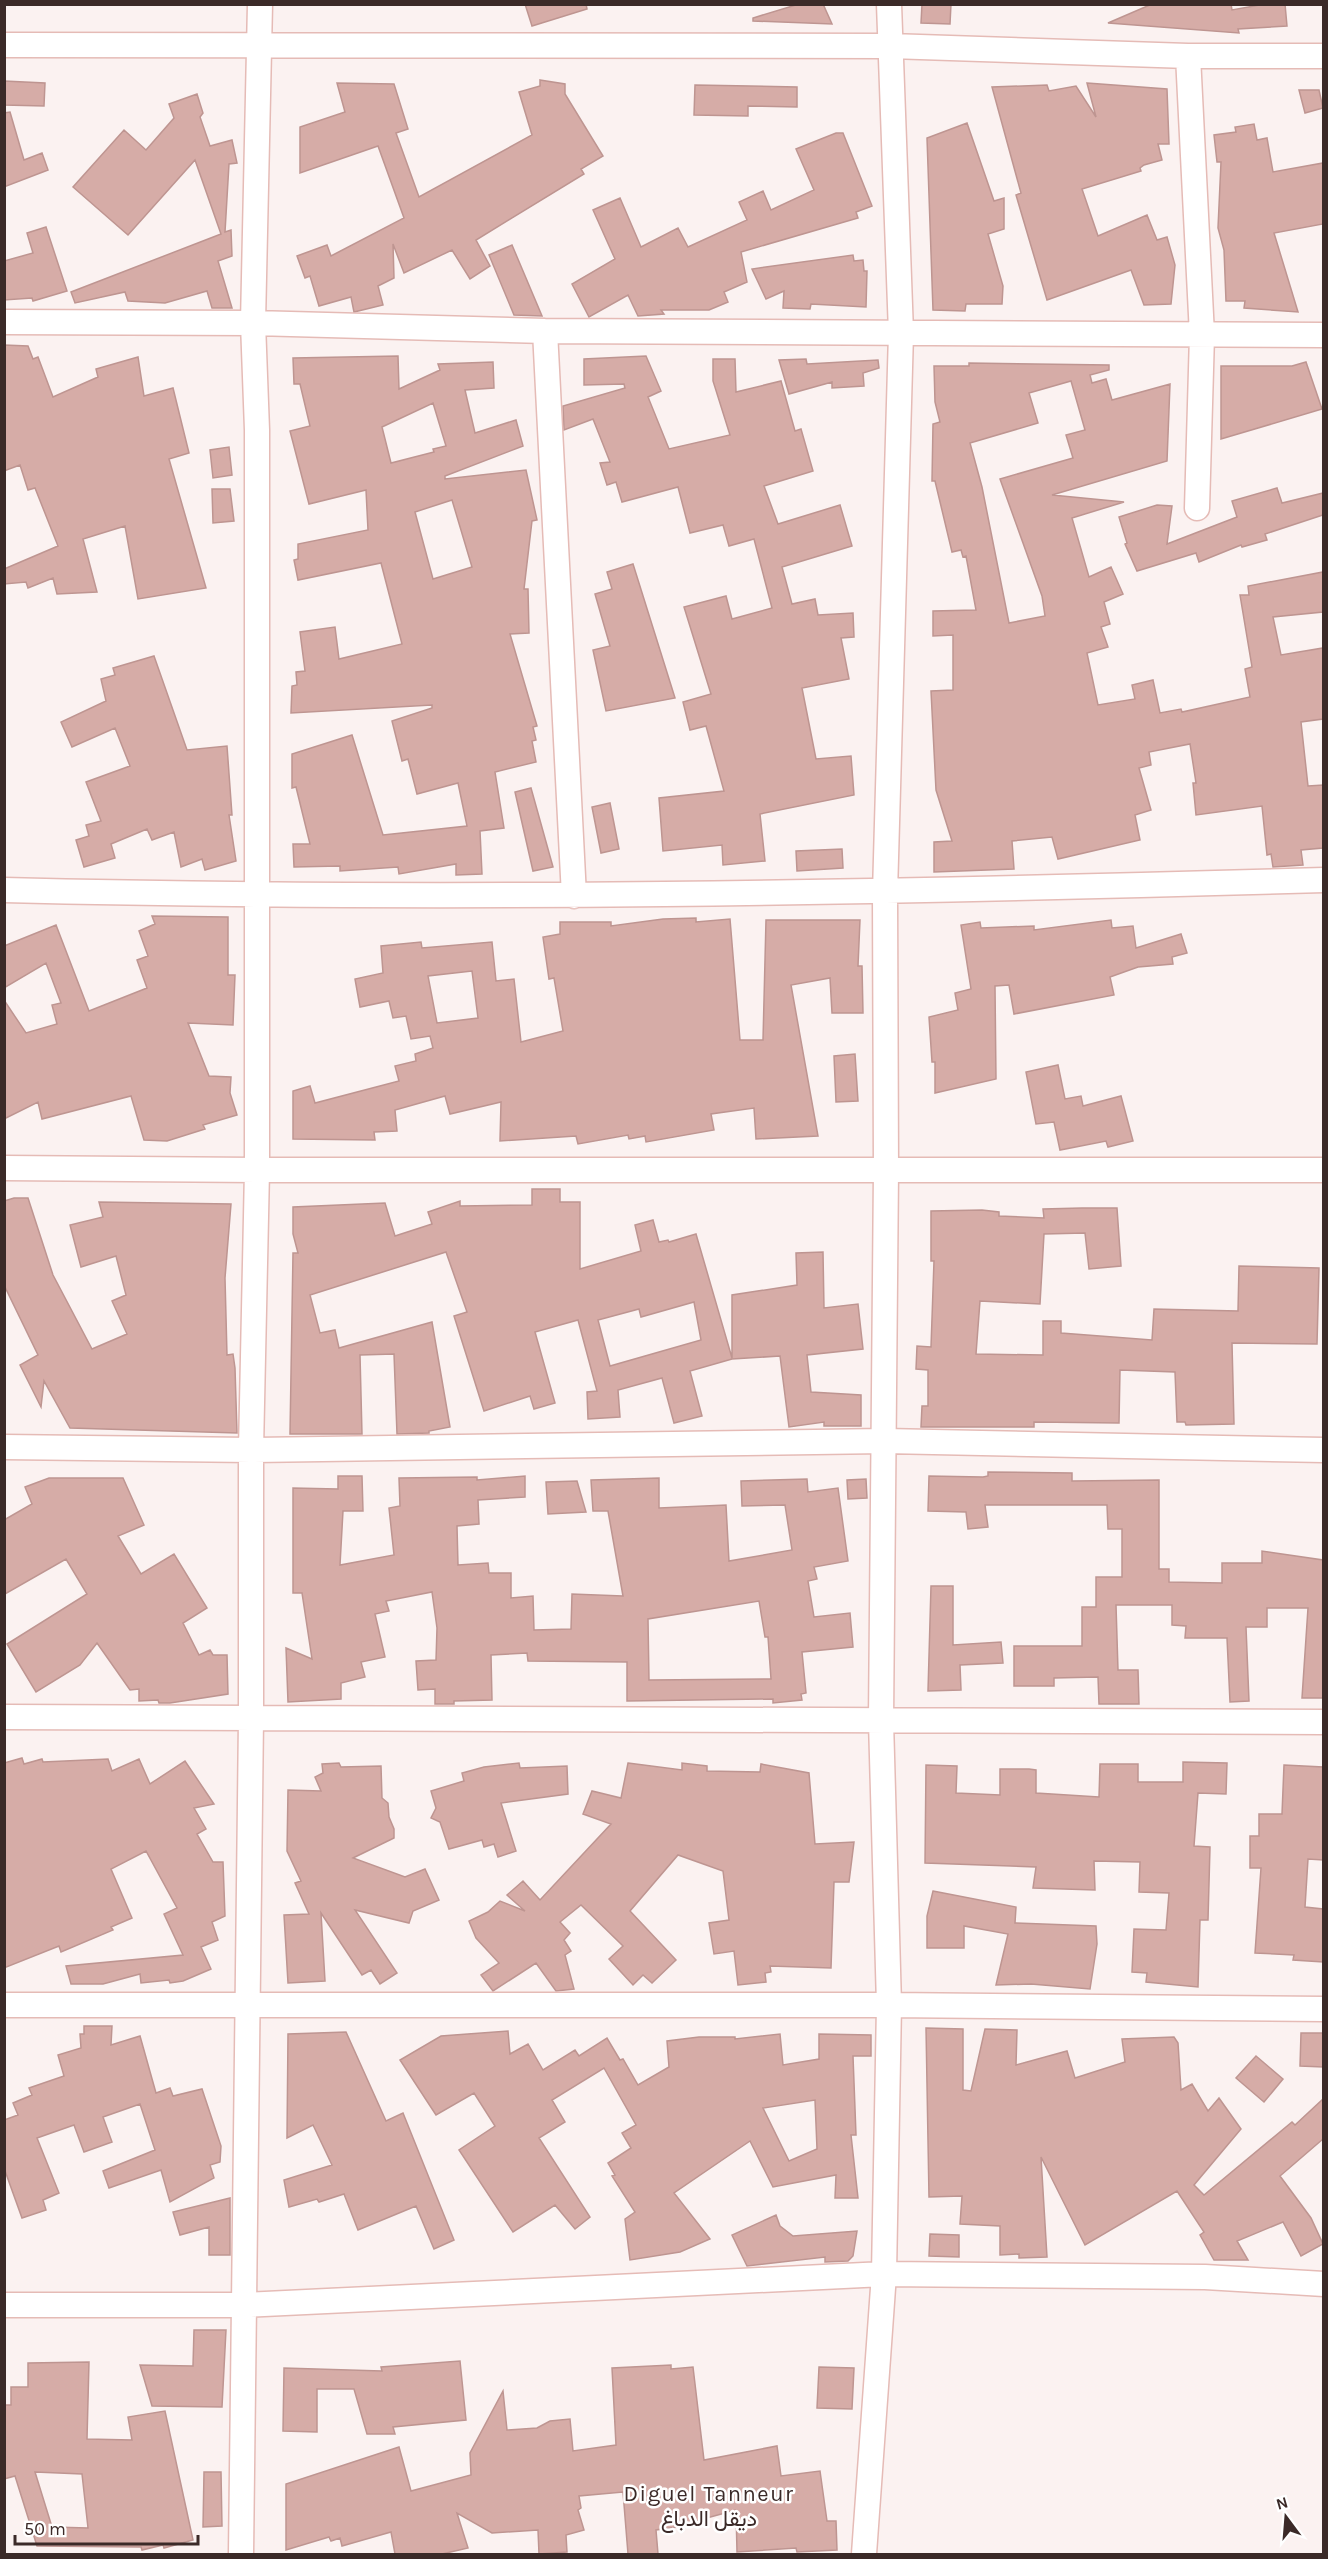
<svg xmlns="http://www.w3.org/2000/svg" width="1328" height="2559" font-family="Karla,Vazirmatn,sans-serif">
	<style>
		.building { fill: #d6aca7; stroke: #be9591; stroke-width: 1.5; fill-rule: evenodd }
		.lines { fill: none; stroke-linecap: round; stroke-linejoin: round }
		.minor-casing { stroke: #e5bbb6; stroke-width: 27 }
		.minor { stroke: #fff; stroke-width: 24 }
		.labels { text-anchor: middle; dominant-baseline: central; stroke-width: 5; stroke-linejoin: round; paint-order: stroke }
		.neighbourhood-label { font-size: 22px; letter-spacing: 1.5px; fill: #3b2a28; stroke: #fff }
	</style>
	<rect width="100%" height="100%" fill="#fbf2f1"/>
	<path class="building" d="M525,4H586L587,9L532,26Z
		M799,4H823L832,24L753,21V18Z
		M922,4H951L950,24L921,23Z
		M1152,4H1231L1232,10L1265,4H1285L1287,26L1238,29L1239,33L1108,23Z
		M540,80L565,84V94L603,156L581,169L584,174L476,240L490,266L470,279L452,250L404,273L393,244L394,278L378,286L383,305L354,312L351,297L319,306L310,276L305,278L297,256L327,245L331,256L404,218L378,146L300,173V127L345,112L337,83L394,84L408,129L396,133L419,197L532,135L519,92L540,86Z
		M4,81L45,83L44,106L4,105Z
		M1087,83L1167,89L1169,144H1158L1162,160L1144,165L1140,168L1141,171L1082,189L1098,236L1147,215L1157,240L1167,237L1175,265L1171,304L1144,305L1131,270L1047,300L1016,195L1021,193L992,87L1047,85L1049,91L1076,86L1096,117Z
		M695,85L797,87V107L748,106V116L694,115Z
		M1299,90H1319L1323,108L1305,113Z
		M197,94L203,113L200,117L210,146L232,140L237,163L229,164L225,232L231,230L232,256L218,261L232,308H212L207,291L165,303L128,301L125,292L75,303L71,292L221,234L195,160L128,235L73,187L124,130L146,150L174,118L169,104Z
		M10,112L24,160L42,153L48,170L4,187V113Z
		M967,123L994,201L1004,198V229L988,234L1003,286L1002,304H966L965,311L933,310L927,138Z
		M1254,124L1257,140L1267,138L1273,172L1323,163V224L1274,233L1298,312L1244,308L1245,301H1226L1224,250L1218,228L1221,162H1217L1214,135L1236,132L1235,127Z
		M836,133H843L872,206L856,212L858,218L741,252L747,282L724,292L728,302L709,310H661L664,314L638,316L628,295L589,317L572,284L615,259L593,210L620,198L641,247L678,228L688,247L747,220L739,202L763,191L771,210L814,190L796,149Z
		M46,227L67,291L33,301L32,298L4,300V261L33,253L27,233Z
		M512,245L542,316L514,315L489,255Z
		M853,255L854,261L863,260L864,271H867L866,307L811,304L810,309L783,308L784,291L766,299L752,269Z
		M4,345L28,346L33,359L38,357L53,397L98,377L96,369L138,357L144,396L173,388L189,453L169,459L206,588L138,599L125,526L83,539L97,592L57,594L53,578L28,588L26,582L4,584V569L58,546L35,488L28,490L20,465L4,471Z
		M398,356L399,389L440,370L438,364L493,362L494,388L465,390L475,433L516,420L523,446L445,476V479L526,470L537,520L532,521L524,589H528L529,633L510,634L537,726L533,727L536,740L532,741L536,762L495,772L504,828L480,831L482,874L456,875V864L399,874L398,867L340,871V866L294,867L293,844H310L296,787L292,788V754L352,735L383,835L467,826L458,783L417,794L408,759L402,761L392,721L432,708V705L291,713L292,686L297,685L296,672L305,671L300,632L335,627L339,659L402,644L381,563L298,580L294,560L298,559V544L368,530L366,490L309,504L290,431L310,426L300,384H294L293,358ZM433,403L446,446L433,449L434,452L391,463L382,427ZM452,500L472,567L433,579L415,512Z
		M646,356L661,391L648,397L669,449L730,435L713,381V359H735L736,392L781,381L795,431L801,429L813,471L764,486L778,524L840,505L852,546L782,567L792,604L815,599L818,615L853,613L854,637L841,638L849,679L802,688L816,759L851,756L854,795L760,814L765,861L723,865L722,845L663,851L659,798L724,791L706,726L690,730L683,702L711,694L684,607L726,596L732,619L772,608L754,539L729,546L723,525L690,533L678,487L622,502L616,482L607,485L600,463L610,462L593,419L564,430L563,406L625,388L624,384L584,385V359Z
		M806,359L807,364L878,360L879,368L863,373L864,386L832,388V382L789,394L779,360Z
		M1306,362L1322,409L1221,439V366H1292Z
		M969,363L1109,365V370L1090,375L1092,383L1106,379L1112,400L1170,384L1167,461L1052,495L1124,502L1072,518L1089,577L1111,567L1123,594L1104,602L1110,624L1101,627L1108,647L1087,653L1098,705L1135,699L1132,685L1153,680L1160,713L1181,709L1182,712L1250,697L1245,669L1252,667L1240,595H1249L1248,586L1323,572V612L1273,617L1281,655L1323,648V719L1301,722L1308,786L1323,785V848L1301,850L1303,865L1273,867L1271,854L1267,855L1262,806L1196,815L1193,783H1196L1190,744L1149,752L1151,765L1139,768L1151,810L1135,815L1140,840L1058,859L1052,837L1012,841L1014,869L934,872V842L952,841L936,790L931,691L953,690V635L933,636V611L976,610L966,556L963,557L961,550L952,552L935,481H932L933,424L940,422L935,402L934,366H969ZM1071,381L1085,430L1066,435L1073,458L1000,479L1042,596L1045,616L1009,623L982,487L970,443L1038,423L1029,393Z
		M229,447L232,475L213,478L210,450Z
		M1277,488L1282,503L1323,493V515L1265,534L1267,540L1242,547L1241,545L1199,562L1196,553L1137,571L1125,544L1127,543L1119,517L1157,505L1172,506L1167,544L1237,517L1232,501Z
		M212,489H230L234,521L213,523Z
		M633,564L675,698L606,711L593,650L610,646L595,594L612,589L607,572Z
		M154,656L187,750L227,746L232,815H229L236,861L205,870L202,859L181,867L174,832L152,840L147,829L111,844L115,858L84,867L76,840L89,836L86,825L101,821L86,782L130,766L115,728L72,747L61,722L106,701L101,679L115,675L113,668Z
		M531,788L553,867L533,871L515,792Z
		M610,803L619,849L601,853L592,807Z
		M842,849L843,868L797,871L796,851Z
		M152,916L228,917V975H235L233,1025L188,1023L209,1076L231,1077L230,1093L237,1115L203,1125L205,1129L167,1141L144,1140L131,1096L42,1119L38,1102L4,1119V1000L26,1033L57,1024L52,1005L61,1003L46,963L4,988V946L56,925L89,1011L147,988L137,960L148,956L139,931L155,924Z
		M696,918V922L730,919L740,1040H763L766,920H860L858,966H862L863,1013H832L830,978L791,985L818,1136L756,1139L754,1108L711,1114L714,1130L646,1142L645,1136L629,1139L628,1135L578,1144L576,1136L500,1141L501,1102L450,1114L445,1096L395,1110L397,1131L374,1132L375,1140L293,1139V1091L310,1086L315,1103L399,1081L395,1066L416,1061L415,1054L433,1048L430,1036L411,1039L406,1016L393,1018L389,1001L360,1007L355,979L383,973L381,946L421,942L422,948L492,942L496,981L514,979L521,1042L563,1031L554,978L549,979L543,937L560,934V922H611V926L663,919ZM472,971L478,1018L437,1023L428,976Z
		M1111,920L1112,928L1133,926L1136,948L1181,934L1187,953L1172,957L1173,964L1138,967L1110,977L1114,995L1014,1014L1009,985L995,986L996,1079L935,1093V1062H932L929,1017L958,1010L955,993L971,989L961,925L980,922L981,928L1034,926V930Z
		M855,1054L858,1101L836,1102L834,1056Z
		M1058,1065L1065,1099L1081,1096L1083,1106L1121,1096L1133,1141L1108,1147L1106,1141L1060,1150L1054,1122L1036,1124L1026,1072Z
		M532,1189H560V1202H580V1269L641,1251L635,1225L653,1220L659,1242L668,1240L669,1242L696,1234L732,1358V1295L797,1285L796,1253L823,1252L824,1308L858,1304L863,1349L807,1355L811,1392L861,1395V1426H824V1422L789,1427L780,1356L732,1359L690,1371L702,1416L674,1423L662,1378L618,1390L620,1417L588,1419L587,1392L597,1391L578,1320L535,1332L555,1403L534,1409L530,1396L484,1411L454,1316L467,1312L446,1252L310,1295L320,1333L335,1330L339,1348L432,1322L450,1427L429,1431V1433L397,1434L394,1354L360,1355L362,1434H290L293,1253H298L293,1234V1207L385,1203L395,1236L432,1224L428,1212L460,1201V1206L532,1205ZM694,1302L701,1340L610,1366L598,1320L639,1309L641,1317Z
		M14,1198H28L53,1275L92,1349L127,1334L112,1301L126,1295L116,1256L81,1267L70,1225L103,1217L99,1202L231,1204L225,1278L227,1355L233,1354L235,1368L237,1433L70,1428L44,1381L41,1407L20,1365L38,1355L4,1285V1201Z
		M1082,1208H1117L1121,1266L1089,1269L1085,1233L1044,1234L1040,1304L980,1301L976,1354L1043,1355V1321H1061V1333L1152,1340L1154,1309L1238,1311L1239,1266L1319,1268L1317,1344L1232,1343L1234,1424L1186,1425L1185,1422H1177L1175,1372L1120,1370L1119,1423L1034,1422V1427H921L922,1406H928V1370L916,1369L917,1346L931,1347L934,1261H931V1211L982,1210L999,1212V1216L1044,1218L1043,1209Z
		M988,1472L1072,1473V1481L1159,1480V1569H1169V1582L1222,1583V1563H1262V1551L1323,1560V1698H1302L1308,1608H1267V1627H1246L1249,1701L1230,1702L1227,1638H1185L1186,1626L1172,1625V1605H1116L1118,1670H1138L1139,1704H1099L1098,1677L1054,1678V1686H1014V1646H1082V1607H1096V1577H1122V1529H1108L1107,1505H985L988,1527L968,1529L966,1512L928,1511L929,1476L983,1477L988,1476Z
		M338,1476H362L363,1511H343L340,1565L394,1555L389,1508L400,1506L399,1478L477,1477V1480L525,1476V1497L478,1500L479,1524L457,1526L458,1565L488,1563L489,1573H511V1598L533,1596L534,1630L571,1629L572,1594L623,1596L608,1511H593L591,1480L659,1478V1508L726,1505L729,1561L792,1550L785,1505L742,1506L741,1481L807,1479L808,1492L838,1488L848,1561L814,1567L817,1579L808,1581L814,1617L850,1613L853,1647L802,1652L806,1693L801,1694L802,1700L773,1703V1699L627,1701V1662L528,1661L527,1653L491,1655L492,1700L454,1701V1704H435V1689L418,1690L416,1661L436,1660L437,1628L432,1592L386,1601L389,1611L375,1614L385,1657L361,1662L365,1677L341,1683V1699L288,1702L286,1648L312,1659L302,1593H293V1488L338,1489ZM759,1601L765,1637H768L771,1679L649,1680L648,1619Z
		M49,1478H123L144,1525L118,1536L141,1574L174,1554L207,1608L183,1623L199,1655L210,1650L213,1655H227L228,1694L170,1703H159L158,1700L139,1701V1689L130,1690L97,1643L80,1665L36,1692L7,1644L87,1594L66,1559L5,1594L4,1520L32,1504L25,1487Z
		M866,1479L867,1498L848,1499L847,1480Z
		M577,1481L586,1512L548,1514L546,1482Z
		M931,1586H953V1645L1001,1642L1003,1663L960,1665L961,1690L928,1691Z
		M22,1758L24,1764L42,1759L43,1762L108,1759L112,1771L139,1759L150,1784L185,1761L214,1804L194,1808L206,1829L197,1834L213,1862H223L225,1916L212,1922L218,1940L201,1947L211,1969L183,1981L170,1983L169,1980L141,1983L140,1974L103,1984H71L66,1966L183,1955L164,1914L177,1908L146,1851L111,1869L132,1918L111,1927L113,1930L61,1952L59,1946L4,1968V1763Z
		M1183,1762L1227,1763L1226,1794L1198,1793L1194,1846L1210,1847L1208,1920H1200L1198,1987L1146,1982L1147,1973L1132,1972L1134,1929L1166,1930L1169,1893L1139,1892L1140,1862L1094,1861L1095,1890L1033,1888L1036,1867L925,1863L926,1765L957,1766L956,1793L1000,1795V1769H1029L1036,1770V1793L1099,1797L1100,1764H1138V1782H1183Z
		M339,1763L341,1767L381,1766L382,1798L388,1803L389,1817L394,1829V1838L353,1858L405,1877L425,1869L439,1900L413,1911L409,1923L355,1910L397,1973L380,1984L371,1970L362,1975L321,1913L325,1981L288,1983L284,1915L309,1914L295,1883L301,1881L287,1851L288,1790L321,1791L315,1777L323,1773L322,1764Z
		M519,1763L520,1768L567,1766L568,1794L501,1803L516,1851L498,1857L494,1844L484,1847L482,1840L449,1849L440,1822L431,1818L436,1808L431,1791L464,1781L462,1773L484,1767Z
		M628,1763L682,1770V1763L707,1766V1771L760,1772L761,1764L809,1773L815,1844L854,1842L849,1882H834L831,1968L770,1966L771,1972L765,1973L766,1982L738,1985L734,1951L714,1954L709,1923L729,1920L723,1871L678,1855L630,1911L676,1960L652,1983L643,1975L633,1985L609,1959L623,1946L581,1905L560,1922L570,1933L564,1940L571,1951L565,1955L574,1989L556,1991L536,1963L493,1991L481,1975L499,1963L476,1938L469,1921L488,1912L500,1901L525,1911L507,1895L523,1881L540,1900L611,1824L583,1814L592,1791L621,1798Z
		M1284,1765L1323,1767V1860L1308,1859L1305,1907L1323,1909V1962L1293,1960L1294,1955L1255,1953L1261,1868H1250V1836H1259V1814H1282Z
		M933,1891L1016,1907L1015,1923L1096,1926L1097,1944L1090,1989L1031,1984L996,1985L1008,1934L964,1926V1948H927V1916Z
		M84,2026H112L111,2045L140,2036L156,2093L170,2088L173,2096L202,2089L221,2146L220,2162L210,2165L214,2178L170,2202L161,2170L109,2188L103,2171L155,2150L140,2104L103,2117L112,2142L84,2152L74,2125L37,2138L59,2193L43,2200L46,2210L22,2218L4,2168V2120L18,2115L13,2103L32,2095L29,2088L64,2076L58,2055L81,2048L80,2034H84Z
		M926,2028L963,2029V2090L971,2091L985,2029L1017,2030L1016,2065L1067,2051L1075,2078L1125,2062L1122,2039L1174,2037L1178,2043L1181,2090L1192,2084L1208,2111L1219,2098L1241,2129L1194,2185L1204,2195L1292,2122L1295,2125L1323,2099V2139L1280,2176L1311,2218L1323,2244L1301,2256L1283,2222L1237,2241L1248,2260H1214L1200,2235L1204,2232L1177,2191L1085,2245L1041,2157L1047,2257L1019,2258V2254L1000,2255V2226L960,2224L962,2196L929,2197Z
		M508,2031L510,2054L528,2044L543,2070L575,2050L579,2056L607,2038L620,2060L623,2059L638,2085L669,2067L667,2041L699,2037H735V2039L780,2034L783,2065L819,2059V2034L871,2035V2056H853L856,2135H851L858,2198H835L836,2175L773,2187L750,2141L674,2193L710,2239L680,2252L630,2260L625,2219L635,2212L612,2176L615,2175L608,2163L631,2148L622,2133L636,2125L604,2068L552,2100L565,2122L539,2138L590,2217L575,2229L555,2205L513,2232L459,2150L495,2126L474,2093L436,2115L400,2060L441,2036ZM815,2100L817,2149L789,2161L763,2108Z
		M346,2032L386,2121L403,2113L454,2240L434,2249L416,2206L358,2230L344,2194L319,2202L317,2199L289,2207L284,2180L332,2165L313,2125L287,2138L288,2034Z
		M1301,2033H1323V2067L1300,2066Z
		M1256,2056L1283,2079L1264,2102L1236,2078Z
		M230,2198V2255H209V2227L180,2235L173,2212Z
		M776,2215L780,2226L793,2236L857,2231L853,2256L848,2261L825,2262V2257L747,2266L732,2235Z
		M930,2234L959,2235V2257L929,2256Z
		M194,2330H226L222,2407L152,2406L140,2365L193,2366Z
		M460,2361L466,2420L393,2427L395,2434H367L354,2389H317V2432L283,2431L284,2368L382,2371L381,2367Z
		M89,2362L87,2439L132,2440L128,2417L165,2411L193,2540L164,2548L163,2545L142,2550L141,2547L37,2546L15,2476L4,2479V2405H11V2387H28V2363ZM35,2472L82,2474L88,2528L52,2527Z
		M671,2365V2369L693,2367L704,2460L777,2446L781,2476L820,2471L827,2521H836L837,2550L797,2552L796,2548L737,2552L736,2510L692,2522V2525L656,2530L658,2554H628L623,2492L579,2496L581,2508L578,2510L584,2530L566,2535L567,2552L539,2554L538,2530L492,2533L457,2513L468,2548L442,2554H395L391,2532L342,2546L340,2538L331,2541L329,2537L286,2550V2484L399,2447L411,2491L471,2475L470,2453L503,2391L507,2430L537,2428L550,2421L570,2419L573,2451L616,2445L612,2368Z
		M819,2367L854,2368L852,2409L817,2408Z
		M204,2472H221L222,2526L203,2527Z"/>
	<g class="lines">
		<defs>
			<path id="minor" d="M4,45L890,46L1188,56H1324
				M1188,56L1202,335L1197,508
				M4,322L253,323L545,331L1324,335
				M545,331L574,896
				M4,890C444,901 884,893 1324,880
				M4,1168L257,1170H1324
				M4,1447L251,1450L885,1441L1324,1450
				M4,1717L1324,1722
				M4,2005H889L1324,2009
				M4,2305H245L884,2274L1205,2277L1324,2284
				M241,2554L251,1718V1450L257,1170V430L253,323L260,4
				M864,2554L884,2274L889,2005L881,1721L886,1170L885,893L901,333L889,4"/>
		</defs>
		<use href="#minor" class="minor-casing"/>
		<use href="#minor" class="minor"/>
	</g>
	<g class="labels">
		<g class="neighbourhood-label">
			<text x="709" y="2494">Diguel Tanneur<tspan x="709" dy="25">ديقل الدباغ</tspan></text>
		</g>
	</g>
	<rect width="1328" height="2559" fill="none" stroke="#3b2a28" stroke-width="12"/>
	<g transform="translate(1286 2517) rotate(344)" stroke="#ffffff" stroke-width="4.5" paint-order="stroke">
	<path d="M0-4.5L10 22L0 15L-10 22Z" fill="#3b2a28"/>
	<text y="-9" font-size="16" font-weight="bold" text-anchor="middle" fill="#3b2a28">N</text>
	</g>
	<path d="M15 2535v9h183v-9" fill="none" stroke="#3b2a28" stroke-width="3"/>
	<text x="24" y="2535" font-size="18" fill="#3b2a28" stroke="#ffffff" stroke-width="4.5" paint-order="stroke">50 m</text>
</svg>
